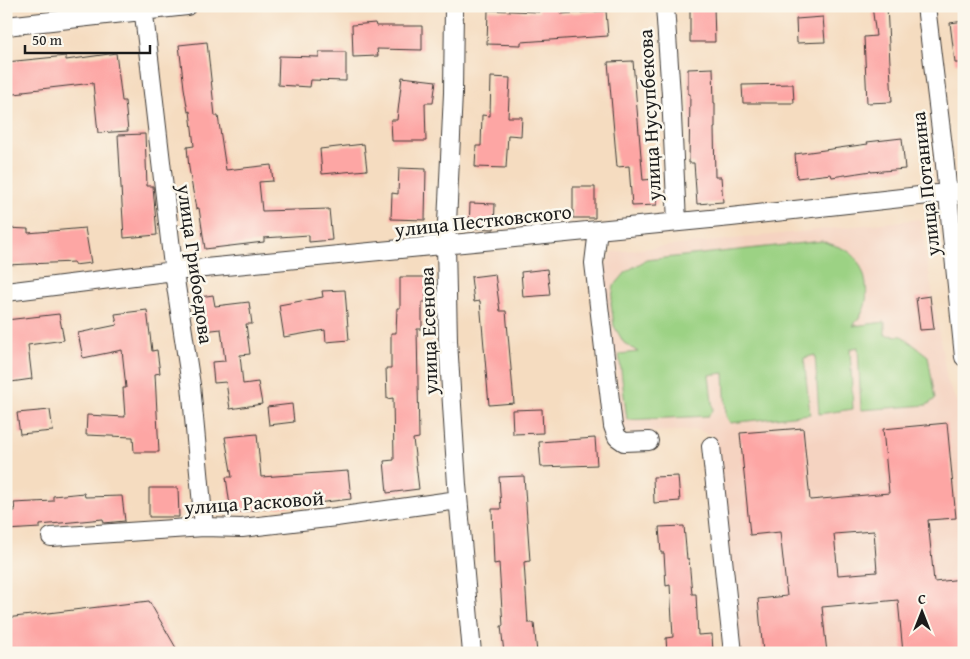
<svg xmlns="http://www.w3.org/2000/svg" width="970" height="659" font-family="'Gentium Book Plus',serif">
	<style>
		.built { fill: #f5d3c1 }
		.green { fill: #9cd284; stroke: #5c7750 }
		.building { fill: #fda6a4; fill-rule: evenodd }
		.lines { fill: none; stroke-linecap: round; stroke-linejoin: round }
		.street-casing { stroke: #3d3935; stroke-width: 20 }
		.street { stroke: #fff; stroke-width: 18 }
		.labels { text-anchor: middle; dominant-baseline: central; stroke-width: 5; stroke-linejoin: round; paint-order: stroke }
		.street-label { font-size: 20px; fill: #1c1c1c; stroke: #fbf7ec }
	</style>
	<rect width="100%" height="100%" fill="#fbf7ec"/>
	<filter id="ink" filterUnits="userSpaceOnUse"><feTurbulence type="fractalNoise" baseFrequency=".02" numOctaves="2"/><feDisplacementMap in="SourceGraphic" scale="10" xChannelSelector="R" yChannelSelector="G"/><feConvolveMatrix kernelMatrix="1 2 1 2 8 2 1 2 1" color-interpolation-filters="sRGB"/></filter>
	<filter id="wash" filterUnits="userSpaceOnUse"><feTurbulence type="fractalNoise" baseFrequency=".0096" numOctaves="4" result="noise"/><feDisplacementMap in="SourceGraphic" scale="20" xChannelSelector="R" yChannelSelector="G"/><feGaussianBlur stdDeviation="1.12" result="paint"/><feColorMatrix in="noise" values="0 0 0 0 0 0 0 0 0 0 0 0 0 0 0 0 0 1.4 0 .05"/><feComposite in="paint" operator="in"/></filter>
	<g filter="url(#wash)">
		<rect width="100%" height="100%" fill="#f5dcc0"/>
		<path class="built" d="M920,219L947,380L964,419V653H736L714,436L697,430L628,433L623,424L602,271L613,252Z"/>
		<path class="green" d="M822,241C832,245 847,248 854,256C866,270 871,297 862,313C860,317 856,322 853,326L885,322V335L902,336L928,356L935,399L927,405L861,410L858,347L850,349L853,409L819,414L815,355L804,358L810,414L730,423L726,416L724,373L709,375L713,410L708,416L627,420L619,354L638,352L624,343L614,326L611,303L614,286L627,271L646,260Z"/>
		<g id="blocks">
			<path class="building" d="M539,6H559L560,14L606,11L608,36L521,42V45L487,44L488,10L539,12Z
				M690,6H714L715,42H690Z
				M872,6H887L892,102L867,103L864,37L876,36Z
				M823,17L825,42L797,43L796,19Z
				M964,21V63H955L950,23Z
				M375,23L376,26H422V50L377,49L378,56L353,57L352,25Z
				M207,42L215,116H218L226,170L271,165L273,181L259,182L262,211L329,209L332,240L309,242V235L264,238V242L205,249L199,208L196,209L189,168L187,147L194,146L190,111L188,112L184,88L179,45Z
				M319,52H346V81L311,80L310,87L278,85L279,56L319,57Z
				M116,53L122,101H125L128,131L98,133L93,83L23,91V93L6,95V62L66,56V60Z
				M633,61L643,180L655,179L657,205L632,206L629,166L617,167L608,62Z
				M713,68L714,103H715V128H714L715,177H721L723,202L697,204L694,163H689L690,94H688V69Z
				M402,77L436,81L433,103H425L426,141H392L391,120H397Z
				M491,77L510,78L508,117H522L521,136L508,135L506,168L475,167L476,146H481L482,115L490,116Z
				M793,84L794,103H743L742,85Z
				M145,134L147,186H153L157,235L124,238L118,135Z
				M902,138L905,169L871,172V171L832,177L831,174L797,178L795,154L868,144L867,142Z
				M364,144L367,170L322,174L320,149Z
				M399,168L426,169L425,220L391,219L392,193L398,194Z
				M573,187H595V218H573Z
				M470,203L495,204L494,229L469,228Z
				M6,228L28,229V233L85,228L91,263L74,265V262L6,265Z
				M547,269L550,295L523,297L521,272Z
				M495,274L500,311H506L514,403L489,405L480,301L474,302L471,277Z
				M400,277H426V302H422V329H417L419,438L413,439L419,489L387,493L384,461L394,460L393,398L387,399L386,368H391V333H396L397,308H400Z
				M345,290L349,340L326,342L325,330L284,337L279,305L323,297L322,291Z
				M213,295L215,306L249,302L252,324H246L250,354L240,355L243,384L258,382L262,404L230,409L226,382L214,383L212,362L225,361L221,329L204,331L200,297Z
				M930,296L934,329L920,330L916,298Z
				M147,310L152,351L157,350L160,373L155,374L159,452H134L133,437L86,435L87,415L125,417L123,388H126L122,350L83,358L78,333L117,325L115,314Z
				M59,314L64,340L28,345L32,379L11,382L6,348V320Z
				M292,404L294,422L269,425L267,407Z
				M542,409L543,433L513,434L512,410Z
				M50,410L53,431L20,434L17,413Z
				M947,423L956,518L928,520L934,582L963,579L964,653H903L898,600L822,607L827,653H763L758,599L787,596L780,532L750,535L740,433L803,428L810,500L889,493L883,429ZM874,531L877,572L838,575L834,534Z
				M257,434L261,477L348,471L351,499L231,513L226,477H232L225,437Z
				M595,438L597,465L541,467L539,442Z
				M524,476L530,561L524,562L528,623H534L537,653H504L501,626H503L499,563L494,564L492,509H501L499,477Z
				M678,476L680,501L654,503L653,477Z
				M149,488H178L179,517H149Z
				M84,493L85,497L122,496L125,521L104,523L103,519L40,525V528L6,530V512L15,511L14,503L53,501V496Z
				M684,526L687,559H689L692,594H696L698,635L712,634L713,653H667L666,638L673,637L670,585L666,586L664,553H661L659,527Z
				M149,601L179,653H6V618Z"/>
		</g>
	</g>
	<g filter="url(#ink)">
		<use href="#blocks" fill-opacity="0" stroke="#3d3935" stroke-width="1"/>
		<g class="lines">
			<defs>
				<path id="street" d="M143,6L173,266L191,385L204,527
					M454,6L453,93L446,245L448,341L457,485L472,653
					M665,6L671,95L677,222
					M926,6L944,155L964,357
					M6,26L187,6
					M598,230L594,263L613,426L617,437L624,442L649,441
					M6,292L174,271L731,217L964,191
					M711,446L733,653
					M51,537L204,527L242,528L336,517L458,500"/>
			</defs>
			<use href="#street" class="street-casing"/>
			<use href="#street" class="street"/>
		</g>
	</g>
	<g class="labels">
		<g class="street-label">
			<text transform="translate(649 115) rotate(-93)">улица Нусупбекова</text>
			<text transform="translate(925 184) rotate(-96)">улица Потанина</text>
			<text transform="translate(483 220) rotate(-6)">улица Пестковского</text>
			<text transform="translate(196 264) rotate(82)">улица Грибоедова</text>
			<text transform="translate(428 331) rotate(-92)">улица Есенова</text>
			<text transform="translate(254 502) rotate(-4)">улица Расковой</text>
		</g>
	</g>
	<rect width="970" height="659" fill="none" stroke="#fbf7ec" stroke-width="25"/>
	<g transform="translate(922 612)" stroke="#fbf7ec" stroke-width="4" paint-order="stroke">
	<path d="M0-4L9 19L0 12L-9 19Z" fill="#1c1c1c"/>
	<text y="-8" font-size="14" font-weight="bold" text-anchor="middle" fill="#1c1c1c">С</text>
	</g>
	<path d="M25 45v8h125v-8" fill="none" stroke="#1c1c1c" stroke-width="2.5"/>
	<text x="32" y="45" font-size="15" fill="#1c1c1c" stroke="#fbf7ec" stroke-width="4" paint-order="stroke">50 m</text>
</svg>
